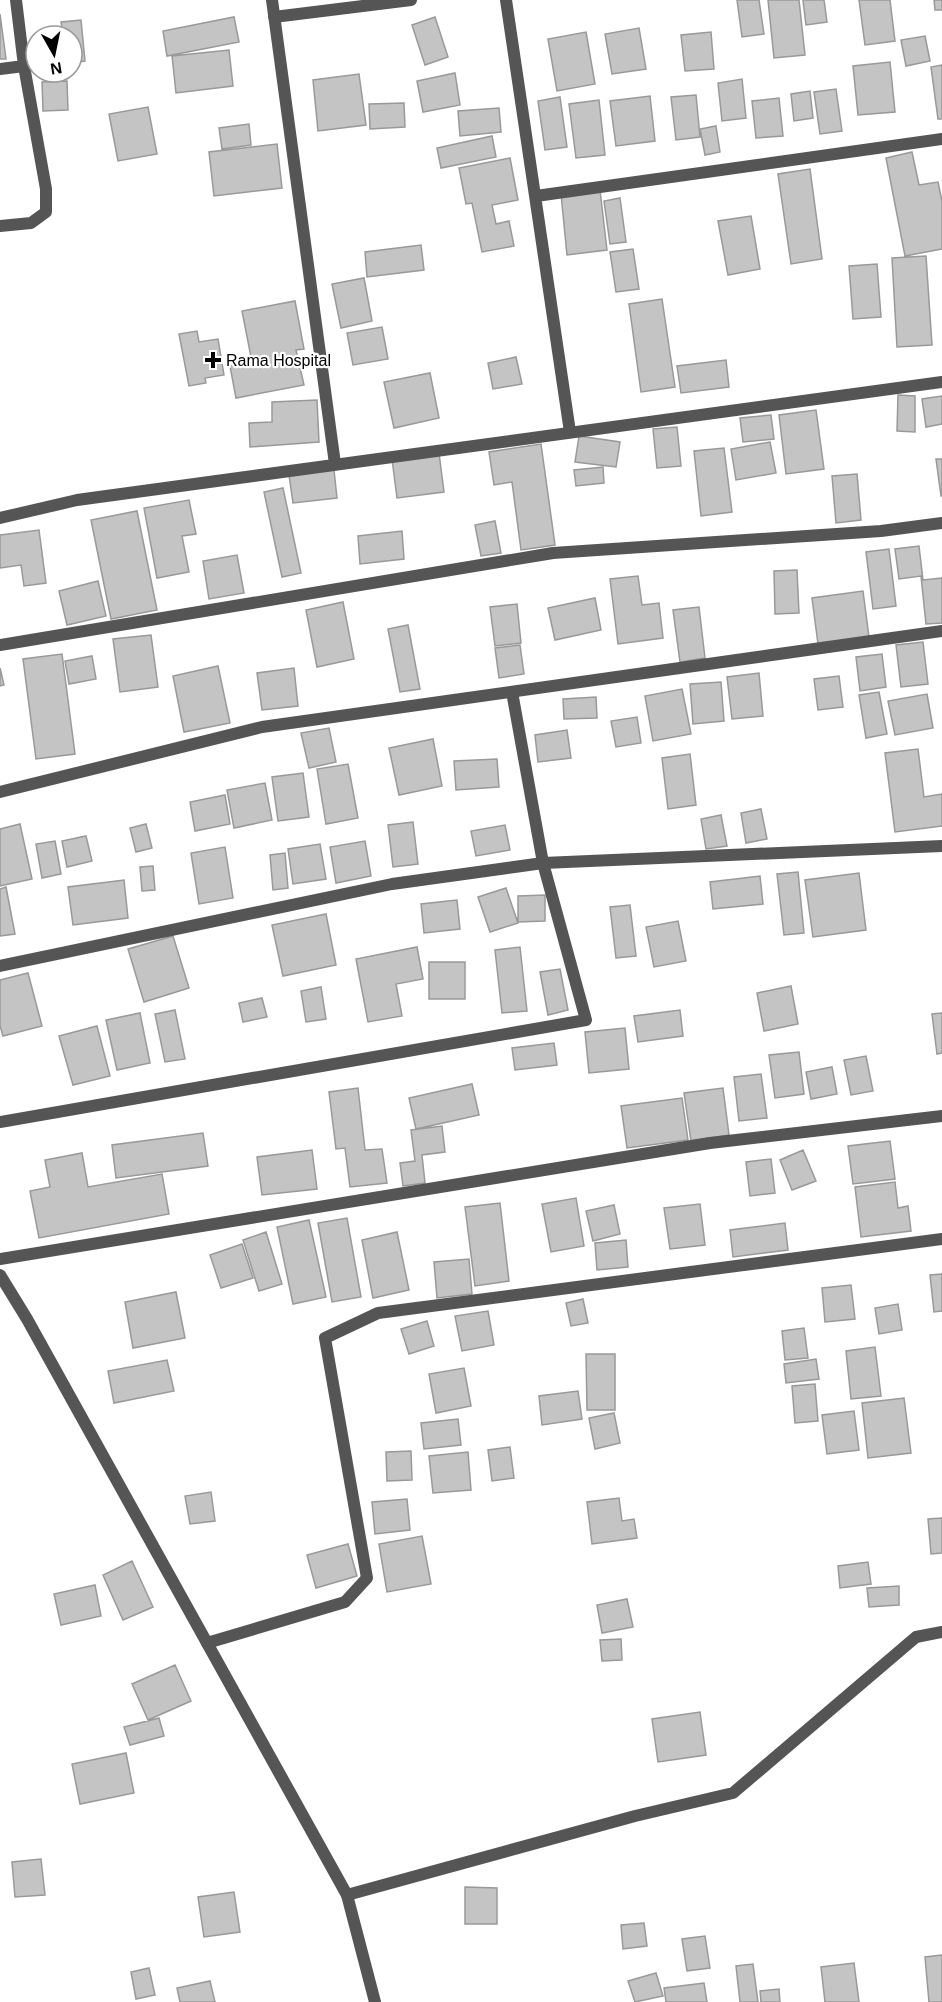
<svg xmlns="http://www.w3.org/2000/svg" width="942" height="2002" font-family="Arial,sans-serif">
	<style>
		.building { fill: #c4c4c4; stroke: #999; stroke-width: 1.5 }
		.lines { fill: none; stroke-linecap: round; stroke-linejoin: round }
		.minor { stroke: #555; stroke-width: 12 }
		.tertiary { stroke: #555; stroke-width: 12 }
		.poi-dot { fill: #000; stroke: #fff; stroke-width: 2 }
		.labels { text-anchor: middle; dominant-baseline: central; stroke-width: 4.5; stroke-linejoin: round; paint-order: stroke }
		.poi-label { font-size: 16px; fill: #000; stroke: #fff; text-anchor: start }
	</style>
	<rect width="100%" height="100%" fill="#fff"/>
	<path class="building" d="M737,0H759L764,34L742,37Z
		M768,0H799L805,55L774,58Z
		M803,0H824L827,22L806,25Z
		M859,0H890L895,41L865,45Z
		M934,0H942V10H935Z
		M0,14L6,59H0Z
		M234,17L239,42L167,56L163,31Z
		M435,17L448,57L425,65L412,25Z
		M81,20L85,61L72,63V36H63L61,22Z
		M639,28L646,69L612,74L605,34Z
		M586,32L595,84L557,91L548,39Z
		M711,32L714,69L685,71L681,35Z
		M925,36L930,61L906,66L901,40Z
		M229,50L233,86L176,93L172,56Z
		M890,62L895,112L858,115L853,66Z
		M942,65V119H938L931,67Z
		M455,73L460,105L423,112L417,81Z
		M359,74L366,125L318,131L313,80Z
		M742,79L746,118L722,121L718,83Z
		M67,81L68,110L43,111L42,82Z
		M836,89L842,131L820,134L814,92Z
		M810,91L813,118L794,121L791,94Z
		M696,95L700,137L676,140L671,97Z
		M650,96L655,141L616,146L610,101Z
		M560,97L567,147L545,150L538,101Z
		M779,98L783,136L756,138L752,101Z
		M599,100L605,155L576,158L569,104Z
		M404,103L405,127L370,129L369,104Z
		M148,107L157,154L118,161L109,114Z
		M499,108L501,132L460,136L458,111Z
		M249,124L251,145L222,149L219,128Z
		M716,126L720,152L705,155L700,129Z
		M492,136L496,157L441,168L437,148Z
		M277,144L282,188L214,196L209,152Z
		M912,152L919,185L938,182L942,201V249L905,256L886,158Z
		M510,158L518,200L492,205L496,224L509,221L514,246L482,252L472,203L466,204L459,168Z
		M810,169L822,259L791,264L778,174Z
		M600,190L607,250L567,255L561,194Z
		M620,198L626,242L610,244L604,201Z
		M751,216L760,269L728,275L718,221Z
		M421,245L424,270L367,277L365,252Z
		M633,249L639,289L616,292L610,252Z
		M926,256L932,345L897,347L892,258Z
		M877,264L881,317L853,319L849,266Z
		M364,278L372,321L341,328L332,284Z
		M662,299L675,387L641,392L629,304Z
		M295,301L304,349L296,350L304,385L236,398L230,366L252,362L242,311Z
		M382,327L388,359L353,365L347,333Z
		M197,331L199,342L218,339L224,375L205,378L206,383L189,386L179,334Z
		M516,357L522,384L493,389L488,363Z
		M726,360L729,387L681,393L677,366Z
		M430,373L439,418L394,428L384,382Z
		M898,395L915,396V432L897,431Z
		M942,396V424L926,427L922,399Z
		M317,400L319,442L250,447L249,423L272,422V402Z
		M816,410L824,469L786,474L779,415Z
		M771,415L774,439L743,442L740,418Z
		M677,427L681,466L657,468L653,429Z
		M579,436L620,442L616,467L575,462Z
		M770,442L776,473L736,480L731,449Z
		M541,444L555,545L521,550L512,482L494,485L489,452Z
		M724,448L732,512L701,516L694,451Z
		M439,453L444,492L397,498L392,459Z
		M936,459H942V496H941Z
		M603,467L604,483L576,486L574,470Z
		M334,470L337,498L293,503L289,475Z
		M857,474L861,520L836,523L832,476Z
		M283,488L301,573L282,577L264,492Z
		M189,500L196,534L182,536L189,572L157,578L144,508Z
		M137,511L157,610L111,619L91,520Z
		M495,521L501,553L481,556L475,525Z
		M39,530L46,583L24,586L21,565L0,568V535Z
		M402,531L404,559L360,564L358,536Z
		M919,546L923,580L942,578V623L926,624L921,576L899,579L895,549Z
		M889,549L896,606L873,609L866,552Z
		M237,555L244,593L209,599L203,561Z
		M797,570L799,613L775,614L774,571Z
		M638,576L642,605L659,603L663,638L618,644L610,579Z
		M98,581L106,616L67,625L59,591Z
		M863,591L869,637L818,644L812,598Z
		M595,598L601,630L555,640L548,608Z
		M343,602L354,659L317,667L306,610Z
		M517,604L521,643L495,646L490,607Z
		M699,607L705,658L680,662L673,610Z
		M408,625L420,689L400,692L388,629Z
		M151,635L158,687L120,692L113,639Z
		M923,642L928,684L901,687L896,645Z
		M520,645L524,674L499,678L495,648Z
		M62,654L75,754L36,759L23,659Z
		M882,654L886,687L860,691L856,657Z
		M92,656L96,679L69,684L65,661Z
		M218,666L230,723L184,732L173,676Z
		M0,668L4,685L0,686Z
		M294,668L298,706L262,710L257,673Z
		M759,673L763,716L732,719L727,677Z
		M839,676L843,707L818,710L814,679Z
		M721,682L724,721L693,724L690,684Z
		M682,689L691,734L653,741L645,696Z
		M879,692L887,734L866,738L859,695Z
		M927,694L933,728L895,735L888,701Z
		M596,697L597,718L564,719L563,699Z
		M637,717L641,743L616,747L611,721Z
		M329,728L336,762L309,768L301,733Z
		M567,730L571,758L538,762L535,735Z
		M433,739L442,786L399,795L389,748Z
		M918,749L924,797L942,794V826L895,832L885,753Z
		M690,754L696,805L668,809L662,758Z
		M497,759L499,787L456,790L454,761Z
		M348,764L358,818L326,824L317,769Z
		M303,773L309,817L278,821L272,777Z
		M265,783L272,820L234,828L227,790Z
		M225,795L230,824L195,831L190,802Z
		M761,809L767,839L746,843L741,813Z
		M721,815L727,846L706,849L701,819Z
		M413,822L418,864L393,867L388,825Z
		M20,824L32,879L0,886V829Z
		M146,824L152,848L136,852L130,828Z
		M505,825L510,850L476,856L471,831Z
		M86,836L92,861L67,867L62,841Z
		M55,841L61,874L42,878L36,844Z
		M365,841L371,876L336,883L330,847Z
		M320,844L326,879L293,884L288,849Z
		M225,847L233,898L199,904L191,853Z
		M285,853L288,888L273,890L270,855Z
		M153,866L155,890L142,891L140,867Z
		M798,872L804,933L784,935L777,874Z
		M859,873L866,930L813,937L805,880Z
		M760,876L763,904L713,909L710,882Z
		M124,880L128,918L73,925L68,887Z
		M6,887L15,934L0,936V889Z
		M506,888L518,923L490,932L478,897Z
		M545,895V921L518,922V896Z
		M457,900L460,929L424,933L421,904Z
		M630,905L636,956L616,958L610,907Z
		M326,914L336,965L283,976L272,925Z
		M678,921L686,961L654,967L646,927Z
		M173,936L189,988L144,1002L128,949Z
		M417,947L423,979L396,984L402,1016L368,1022L356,959Z
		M520,947L527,1011L502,1013L495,950Z
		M429,962H465V999H429Z
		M560,969L568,1010L548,1015L540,972Z
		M28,973L42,1026L3,1036L0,1026V980Z
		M791,986L798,1024L764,1031L757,993Z
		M321,987L326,1019L306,1022L301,991Z
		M262,998L267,1017L243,1022L239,1003Z
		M175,1010L185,1059L165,1062L155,1014Z
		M680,1010L683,1036L638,1042L634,1016Z
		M140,1013L150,1063L117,1070L106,1020Z
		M942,1013V1053L937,1054L932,1014Z
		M97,1026L110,1076L73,1085L59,1036Z
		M625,1028L629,1069L589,1073L585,1032Z
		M554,1043L557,1065L515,1070L512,1048Z
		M799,1052L804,1094L775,1098L769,1055Z
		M866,1056L873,1091L851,1095L844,1060Z
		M832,1067L837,1094L811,1099L806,1072Z
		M761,1074L767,1118L739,1121L734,1077Z
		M472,1084L479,1115L416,1129L409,1098Z
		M358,1088L365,1150L382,1149L387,1183L350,1187L345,1148L336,1149L329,1092Z
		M723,1088L729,1135L691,1141L684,1093Z
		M682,1098L688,1140L627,1148L621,1106Z
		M442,1126L445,1152L422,1155L425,1183L403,1186L400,1163L415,1161L411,1130Z
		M203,1133L208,1166L116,1178L112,1145Z
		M890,1141L895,1179L853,1184L848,1146Z
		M312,1150L317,1189L262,1195L257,1157Z
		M803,1150L816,1181L792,1190L780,1160Z
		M82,1153L88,1187L162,1174L169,1214L39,1238L30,1191L50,1187L45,1160Z
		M771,1159L775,1193L750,1196L746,1162Z
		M895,1182L898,1208L908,1206L911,1231L861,1237L855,1187Z
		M576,1198L584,1246L551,1252L542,1204Z
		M500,1203L509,1281L475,1286L465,1207Z
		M700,1204L705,1245L670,1249L664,1208Z
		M614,1205L620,1234L593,1241L586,1211Z
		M347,1218L361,1297L332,1302L318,1223Z
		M309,1220L326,1297L293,1304L277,1227Z
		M785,1223L788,1250L733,1257L730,1230Z
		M266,1232L282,1284L259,1291L243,1240Z
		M397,1232L409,1290L373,1298L362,1240Z
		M626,1240L628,1267L597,1270L595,1243Z
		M242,1244L253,1278L221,1288L210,1255Z
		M469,1259L472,1294L437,1298L434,1262Z
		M942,1274V1311L934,1312L930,1275Z
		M851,1285L855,1319L825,1322L822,1288Z
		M176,1292L185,1338L133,1348L125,1302Z
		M583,1299L588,1323L571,1326L566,1303Z
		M898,1304L902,1330L879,1334L875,1308Z
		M488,1311L494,1345L462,1351L455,1316Z
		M427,1321L434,1346L409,1354L401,1329Z
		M804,1328L808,1358L785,1360L782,1331Z
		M875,1347L881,1396L851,1399L846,1351Z
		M586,1354H615V1410H587Z
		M816,1359L819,1379L786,1383L784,1364Z
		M167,1360L174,1391L114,1403L108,1371Z
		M464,1368L471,1406L436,1413L429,1374Z
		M815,1384L818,1421L795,1423L792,1386Z
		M578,1391L582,1419L542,1425L539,1396Z
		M904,1398L911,1453L868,1458L862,1403Z
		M854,1411L859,1450L827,1454L822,1415Z
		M614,1413L620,1443L595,1449L589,1418Z
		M458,1419L461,1445L424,1449L421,1423Z
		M510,1447L514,1478L492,1481L488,1450Z
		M411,1451L412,1480L387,1481L386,1452Z
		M468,1452L471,1490L433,1493L429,1456Z
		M211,1492L215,1521L190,1524L185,1496Z
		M619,1498L622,1521L634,1519L637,1538L592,1544L587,1502Z
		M407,1499L410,1530L375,1534L372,1502Z
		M942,1518V1553L931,1554L928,1519Z
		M422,1536L431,1584L387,1592L379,1544Z
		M348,1544L357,1576L316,1588L307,1555Z
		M132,1561L153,1607L123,1620L103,1575Z
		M868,1562L871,1584L840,1588L838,1566Z
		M95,1585L101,1616L61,1625L54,1594Z
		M899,1586V1605L869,1607L867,1588Z
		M627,1599L633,1627L602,1633L597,1605Z
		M621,1639L622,1660L602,1661L600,1640Z
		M175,1665L191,1701L148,1720L132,1684Z
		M700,1712L706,1755L658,1762L652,1719Z
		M159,1718L164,1736L130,1745L124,1727Z
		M126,1753L134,1793L80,1804L72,1764Z
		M41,1859L45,1895L15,1897L12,1862Z
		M465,1887L497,1888V1924H465Z
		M234,1892L240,1932L204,1937L198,1897Z
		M644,1923L647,1946L623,1949L621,1925Z
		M705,1936L710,1968L687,1971L682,1939Z
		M942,1955V2002H929L925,1957Z
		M854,1963L859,2002H825L821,1967Z
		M753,1964L758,2002H740L736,1966Z
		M149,1968L155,1995L136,1999L131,1972Z
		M656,1973L663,1996L635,2002L628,1981Z
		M210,1981L215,2002H180L177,1988Z
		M704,1983L707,2002H666L664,1988Z
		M779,1989L780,2002H761L760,1991Z"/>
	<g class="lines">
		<path class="minor" d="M272,0L335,464
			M506,0L570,432
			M274,17L411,0
			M0,69L24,66
			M536,196L942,139
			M0,226L31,223L46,212V189L24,66L16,0
			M0,518L77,500L942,382
			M0,645L553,553L881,531L942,523
			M0,792L262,727L942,631
			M0,966L392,884L543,863L942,846
			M0,1122L586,1020L543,863L512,692
			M0,1259L710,1143L942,1116
			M207,1643L345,1602L367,1578L325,1338L378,1313L942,1239
			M347,1895L635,1816L733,1793L916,1637L942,1632"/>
		<path class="tertiary" d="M0,1275L27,1319L347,1895L375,2002"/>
	</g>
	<path class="poi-dot" d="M210 351h6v6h6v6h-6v6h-6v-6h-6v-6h6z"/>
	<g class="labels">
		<g class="poi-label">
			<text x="226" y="360">Rama Hospital</text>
		</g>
	</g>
	<g transform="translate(54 54) rotate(171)"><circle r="28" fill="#ffffff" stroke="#999999" stroke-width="1.5"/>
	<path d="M0-4.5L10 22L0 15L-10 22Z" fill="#000000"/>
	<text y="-9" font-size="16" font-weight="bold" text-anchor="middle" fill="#000000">N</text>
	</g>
</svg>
